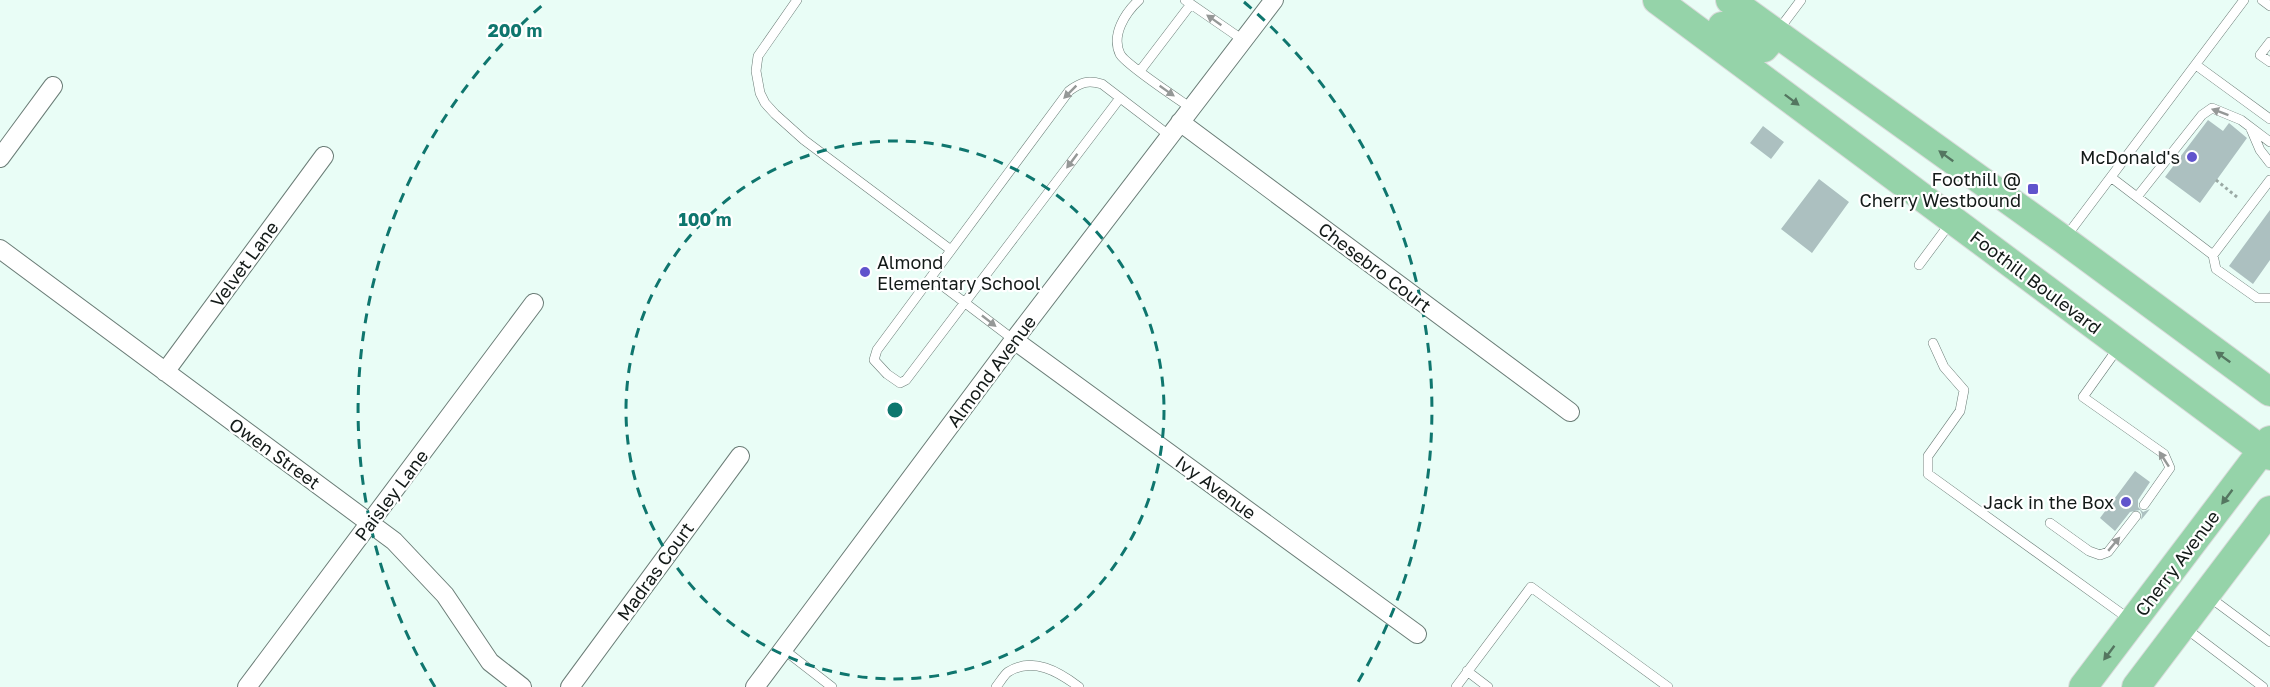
<svg xmlns="http://www.w3.org/2000/svg" width="2270" height="687" font-family="'Golos Text',sans-serif">
	<style>
		.building { fill: #acc0c0 }
		.lines { fill: none; stroke-linecap: round; stroke-linejoin: round }
		.service-casing { stroke: #6b7d77; stroke-width: 10 }
		.minor-casing { stroke: #6b7d77; stroke-width: 20 }
		.primary-casing { stroke: #d9dada; stroke-width: 30 }
		.path { stroke: #9aa9a4; stroke-width: 3; stroke-dasharray: 3 3; stroke-linecap: butt }
		.service { stroke: #fff; stroke-width: 9 }
		.minor { stroke: #fff; stroke-width: 18 }
		.primary { stroke: #95d3a9; stroke-width: 28 }
		.oneway { fill: #959897 }
		.oneway2 { fill: #547660 }
		.ring { fill: none; stroke: #0f766e; stroke-width: 3; stroke-dasharray: 10 8 }
		.poi-dot { fill: #6053cc; stroke: #fff; stroke-width: 2 }
		.labels { text-anchor: middle; dominant-baseline: central; stroke-width: 4.5; stroke-linejoin: round; paint-order: stroke }
		.poi-label { font-size: 18px; fill: #131a18; stroke: #fff; text-anchor: end }
		.street-label { font-size: 18px; fill: #131a18; stroke: #fff }
		.centre { fill: #0f766e; stroke: #fff; stroke-width: 3 }
		.ring-label { font-size: 18px; text-anchor: middle; font-weight: bold; fill: #0f766e; stroke: #fff; stroke-width: 4.5; stroke-linejoin: round; paint-order: stroke }
	</style>
	<rect width="100%" height="100%" fill="#e9fdf6"/>
	<path class="building" d="M2208,120L2223,131L2229,123L2247,138L2200,203L2165,177Z
		M1763,126L1784,142L1771,159L1750,143Z
		M1819,179L1849,202L1812,253L1781,229Z
		M2270,210V260L2253,284L2229,266Z
		M2135,471L2150,482L2138,500V507L2143,512L2150,509L2141,520L2142,514L2140,510L2130,512L2115,531L2100,518Z"/>
	<g class="lines">
		<defs>
			<path id="service" d="M797,0L758,56L756,71L760,93L765,103L775,114L804,140L951,250
				M1139,0C1125,13 1111,35 1120,54C1125,64 1178,99 1191,108
				M1185,0L1243,40
				M2262,0L2270,6
				M1777,32L1801,0
				M2270,42L2260,55L2270,62
				M2196,65L2270,119
				M1140,71L1191,4
				M1120,98L906,380L900,383L887,374L874,360L877,350L1069,91C1081,82 1088,80 1102,84L1170,136
				M2251,129L2260,150L2270,163
				M2112,178L2213,255L2270,180
				M2137,197L2202,115L2212,108L2241,120L2270,142
				M2065,238L2244,0
				M2213,255L2216,269L2257,298H2270
				M1919,265L1951,222
				M931,277L1014,340
				M1933,343L1944,367L1964,390L1960,411L1928,456V474L2129,619
				M2118,348L2083,397L2164,454L2170,468L2144,505
				M2050,523L2089,551L2100,555L2108,552L2136,516
				M2208,596L2270,642
				M2184,627L2263,687
				M783,649L832,687
				M1467,671L1488,687
				M996,687C1000,682 1004,675 1008,672C1033,656 1059,672 1079,687
				M1456,687L1531,587L1668,687"/>
			<path id="minor" d="M1180,122L1570,412
				M0,158L53,86
				M0,249L394,541L445,595L490,662L522,687
				M1014,340L1417,634
				M165,372L324,156
				M247,687L534,303
				M570,687L740,456
				M755,687L1014,340L1274,0"/>
			<path id="primary" d="M1657,0L2270,456
				M1730,0L2064,240L2270,392
				M1722,26C1735,35 1748,49 1764,48L1776,34
				M2083,687L2270,440
				M2136,687L2270,510"/>
		</defs>
		<use href="#service" class="service-casing"/>
		<use href="#minor" class="minor-casing"/>
		<use href="#primary" class="primary-casing"/>
		<path class="path" d="M2216,180L2237,197"/>
		<use href="#service" class="service"/>
		<use href="#minor" class="minor"/>
		<use href="#primary" class="primary"/>
	</g>
	<defs><path id="oneway-solid" d="M-6-.8H1V-3.2L6.5 0L1 3.2V.8H-6Z" transform="scale(1.5)"/></defs>
	<g class="oneway">
		<use href="#oneway-solid" transform="translate(1214 20) rotate(-145)"/>
		<use href="#oneway-solid" transform="translate(1167 91) rotate(35)"/>
		<use href="#oneway-solid" transform="translate(1070 92) rotate(135)"/>
		<use href="#oneway-solid" transform="translate(2220 112) rotate(-160)"/>
		<use href="#oneway-solid" transform="translate(1072 161) rotate(127)"/>
		<use href="#oneway-solid" transform="translate(989 321) rotate(38)"/>
		<use href="#oneway-solid" transform="translate(2164 459) rotate(-123)"/>
		<use href="#oneway-solid" transform="translate(2114 544) rotate(-50)"/>
	</g>
	<g class="oneway2">
		<use href="#oneway-solid" transform="translate(1792 100) rotate(37)"/>
		<use href="#oneway-solid" transform="translate(1946 156) rotate(-144)"/>
		<use href="#oneway-solid" transform="translate(2223 357) rotate(-144)"/>
		<use href="#oneway-solid" transform="translate(2227 497) rotate(127)"/>
		<use href="#oneway-solid" transform="translate(2109 653) rotate(127)"/>
	</g>
	<g class="ring">
		<circle cx="895" cy="410" r="269"/>
		<path d="M435 687A537 537 0 0 1 546 2M1244 2A537 537 0 0 1 1355 687"/>
	</g>
	<g class="poi-dot">
		<circle cx="2192" cy="157" r="6"/>
		<rect x="2027" y="183" width="12" height="12" rx="3"/>
		<circle cx="865" cy="272" r="6"/>
		<circle cx="2126" cy="502" r="6"/>
	</g>
	<g class="labels">
		<g class="poi-label">
			<text x="2180" y="157">McDonald's</text>
			<text x="2021" y="179">Foothill @<tspan x="2021" dy="21">Cherry Westbound</tspan></text>
			<text x="877" y="262" text-anchor="start">Almond<tspan x="877" dy="21">Elementary School</tspan></text>
			<text x="2114" y="502">Jack in the Box</text>
		</g>
		<g class="street-label">
			<text transform="translate(244 264) rotate(-54)">Velvet Lane</text>
			<text transform="translate(1375 267) rotate(37)">Chesebro Court</text>
			<text transform="translate(2036 282) rotate(37)">Foothill Boulevard</text>
			<text transform="translate(991 371) rotate(-53)">Almond Avenue</text>
			<text transform="translate(275 453) rotate(36)">Owen Street</text>
			<text transform="translate(1216 487) rotate(36)">Ivy Avenue</text>
			<text transform="translate(391 495) rotate(-53)">Paisley Lane</text>
			<text transform="translate(2177 563) rotate(-53)">Cherry Avenue</text>
			<text transform="translate(655 571) rotate(-54)">Madras Court</text>
		</g>
	</g>
	<circle cx="895" cy="410" r="9" class="centre"/>
	<g class="ring-label">
		<text x="515" y="37">200 m</text>
		<text x="705" y="226">100 m</text>
	</g>
</svg>
